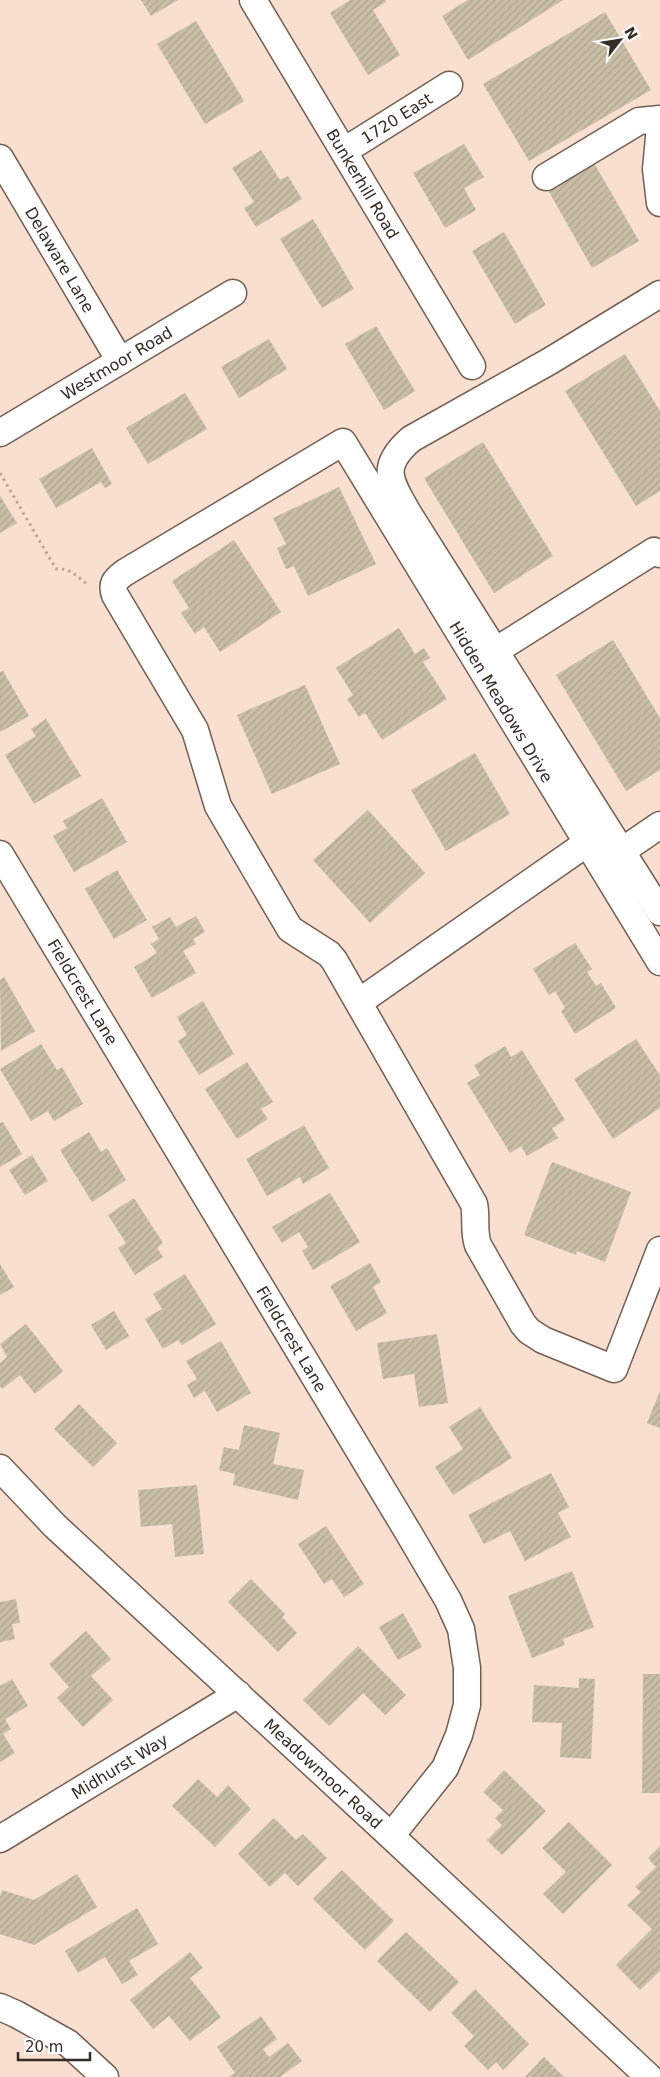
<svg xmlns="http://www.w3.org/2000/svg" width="660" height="2077" font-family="'DejaVu Sans',sans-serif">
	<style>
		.building { fill: url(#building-hatch) }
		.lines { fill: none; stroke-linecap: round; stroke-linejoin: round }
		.minor-casing { stroke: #755f51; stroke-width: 29 }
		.path { stroke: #b9a598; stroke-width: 3; stroke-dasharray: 2.5 4; stroke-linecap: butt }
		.minor { stroke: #fff; stroke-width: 26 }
		.labels { text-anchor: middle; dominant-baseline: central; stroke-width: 4; stroke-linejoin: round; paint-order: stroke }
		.street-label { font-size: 16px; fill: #362c26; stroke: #fff }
	</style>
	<defs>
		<pattern id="building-hatch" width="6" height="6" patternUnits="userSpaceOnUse" patternTransform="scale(1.25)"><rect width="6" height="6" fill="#c9bfa6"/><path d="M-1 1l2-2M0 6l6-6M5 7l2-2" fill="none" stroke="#ada48f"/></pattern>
	</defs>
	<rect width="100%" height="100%" fill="#f8dfcf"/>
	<path class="building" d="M141,0H178L151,16Z
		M350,0H385L386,2L373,10L400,55L368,75L330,13Z
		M468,0H563L468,60L442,16Z
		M605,12L651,90L529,161L483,84Z
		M196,21L244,101L205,124L157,44Z
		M464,144L484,177L464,188L476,210L445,228L413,173Z
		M261,150L280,180L288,176L302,199L256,227L244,208L254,202L232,168Z
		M594,163L639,241L592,268L548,190Z
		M313,219L354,289L322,308L280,239Z
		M504,232L546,305L515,324L472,251Z
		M376,326L415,391L384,410L345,344Z
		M269,339L287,369L239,398L221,367Z
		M625,354L660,411V491L636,506L565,391Z
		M185,393L207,429L148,464L126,428Z
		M483,442L553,556L494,593L424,478Z
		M92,448L112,484L105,488L101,482L56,508L39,479Z
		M339,487L376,564L308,596L294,566L286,569L277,548L286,544L273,518Z
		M0,496L17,523L0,533Z
		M234,540L281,612L220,652L204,627L195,634L181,613L189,608L172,581Z
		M399,628L415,654L424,648L430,658L423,662L447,699L382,740L365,713L359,717L347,699L353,695L336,668Z
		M613,640L660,718V770L626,791L556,675Z
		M3,671L29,716L0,732V672Z
		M305,685L340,764L272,794L237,715Z
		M46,719L81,776L34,804L5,755L36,736L31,729Z
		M475,753L510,814L446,851L411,790Z
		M102,798L127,842L74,872L53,836L67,828L63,821Z
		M368,810L425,873L370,923L313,860Z
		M117,870L147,920L114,939L85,889Z
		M196,916L205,932L193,939L196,944L183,951L196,973L152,998L134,967L157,953L151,944L159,939L152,927L170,917L176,927Z
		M575,943L592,969L587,972L596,986L601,983L616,1008L575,1034L561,1011L565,1008L555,991L549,995L533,969Z
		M4,977L35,1031L1,1051L0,980Z
		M203,1001L234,1054L199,1075L178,1041L187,1035L177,1017Z
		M636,1039L660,1075V1108L613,1139L574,1079Z
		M41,1044L57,1070L62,1067L83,1104L54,1121L48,1111L31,1121L0,1069Z
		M505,1046L511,1057L522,1050L565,1120L552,1128L558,1138L527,1156L521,1146L510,1153L467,1083L480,1075L474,1065Z
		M247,1062L273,1102L261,1109L268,1119L237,1139L205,1089Z
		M3,1122L22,1154L0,1167V1123Z
		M304,1125L329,1168L303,1184L300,1177L267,1196L246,1159Z
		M89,1132L101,1152L107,1148L126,1180L92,1202L60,1150Z
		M32,1155L48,1181L25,1195L9,1170Z
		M552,1162L631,1192L605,1262L577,1251L576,1255L524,1235Z
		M330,1193L360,1242L313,1270L302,1251L308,1247L299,1232L282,1243L272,1227Z
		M134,1198L163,1243L157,1248L163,1257L135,1275L118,1248L126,1243L108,1215Z
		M370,1263L381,1282L373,1287L387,1313L356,1331L330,1286Z
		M0,1264L14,1287L0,1295Z
		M185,1274L216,1324L182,1345L178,1340L163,1349L145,1319L162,1309L153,1294Z
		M114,1311L129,1336L106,1350L91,1325Z
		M26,1324L63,1371L35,1394L20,1375L2,1389L0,1386V1363L7,1357L0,1344Z
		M437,1334L448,1403L419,1407L414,1374L383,1379L377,1343Z
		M221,1341L251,1393L217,1412L205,1391L194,1398L187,1385L197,1379L186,1361Z
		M660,1391V1428L647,1423Z
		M79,1404L117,1443L93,1467L54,1429Z
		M480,1407L512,1458L453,1495L435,1467L463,1449L449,1427Z
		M244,1425L280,1433L273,1464L304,1470L298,1500L233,1485L235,1474L219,1470L224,1447L239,1450Z
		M551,1473L569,1507L558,1513L571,1537L525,1561L510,1531L484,1544L468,1515Z
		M197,1485L204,1554L175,1557L172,1524L141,1527L138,1490Z
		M326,1526L364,1584L344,1597L332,1579L324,1584L298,1544Z
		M572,1571L594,1627L563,1639L565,1645L532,1658L508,1596Z
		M251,1579L285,1614L282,1617L297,1633L278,1652L228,1602Z
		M16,1599L20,1623L12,1624L15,1639L0,1642V1602Z
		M403,1613L422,1647L398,1660L379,1627Z
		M86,1631L111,1659L91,1676L113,1700L83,1727L57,1698L69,1687L49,1664Z
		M358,1646L406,1695L385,1715L363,1693L329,1726L303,1700Z
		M643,1674H660V1793H642Z
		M579,1678L595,1679L591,1759L560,1757L562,1723L532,1722L534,1685L579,1688Z
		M12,1679L28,1706L5,1719L11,1729L3,1734L15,1753L0,1762V1686Z
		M504,1770L546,1811L502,1855L487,1840L502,1825L495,1818L503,1810L483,1792Z
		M198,1779L217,1797L228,1785L251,1809L215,1847L172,1806Z
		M274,1818L296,1840L303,1834L327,1858L298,1886L285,1873L270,1887L238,1854Z
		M569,1822L612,1865L563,1914L543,1894L566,1872L542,1848Z
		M660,1846V1971L640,1990L616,1965L652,1929L627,1905L641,1892L635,1887L656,1867L648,1858Z
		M342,1870L394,1921L365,1950L313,1899Z
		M77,1874L97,1907L34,1945L0,1934V1897L2,1890L34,1900Z
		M137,1908L158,1944L129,1961L138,1975L122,1984L105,1957L78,1973L65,1951Z
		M406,1932L459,1982L430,2012L377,1961Z
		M190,1952L203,1968L190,1978L221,2017L190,2041L169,2016L153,2029L130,2000Z
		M475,1989L529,2044L503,2070L496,2062L488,2070L464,2046L474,2036L451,2013Z
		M261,2016L277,2039L263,2049L269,2057L288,2043L302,2061L280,2077H229L235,2073L217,2047Z
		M544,2057L564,2077H525Z"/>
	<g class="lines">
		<defs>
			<g id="minor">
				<path id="s1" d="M253,0L472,366"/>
				<path d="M660,127L656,169L660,203"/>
				<path id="s2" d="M344,151L449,85"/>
				<path id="s3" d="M0,158L120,361"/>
				<path d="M546,177L639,121L660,119"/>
				<path d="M660,294L550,361L411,439C379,467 390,481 408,513L660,912"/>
				<path id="s4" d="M0,433L233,293"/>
				<path d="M495,651L654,551L660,554"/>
				<path d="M622,851L660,825"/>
				<path id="s5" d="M0,854L408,1532L448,1600L461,1629L467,1668V1705L459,1735L445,1768L391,1836"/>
				<path d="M660,962L343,442L124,573C115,580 111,584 115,595L195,730L218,806L290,929L329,954L334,960L474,1204C477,1217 473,1231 478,1245L523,1324L529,1331L543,1340L614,1369L660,1250"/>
				<path d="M359,1002L587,843"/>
				<path id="s6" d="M0,1468L55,1526L391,1836L649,2077"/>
				<path id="s7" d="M0,1839L238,1694"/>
				<path d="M0,2007L16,2014L68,2043L105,2077"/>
			</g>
		</defs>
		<use href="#minor" class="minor-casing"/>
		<path class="path" d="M0,473L56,569C71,567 77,578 89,585"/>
		<use href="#minor" class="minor"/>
	</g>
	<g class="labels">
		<g class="street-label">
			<text stroke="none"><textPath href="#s2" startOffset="62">1720 East</textPath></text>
			<text stroke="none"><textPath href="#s1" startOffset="214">Bunkerhill Road</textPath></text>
			<text stroke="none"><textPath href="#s3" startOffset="118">Delaware Lane</textPath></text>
			<text stroke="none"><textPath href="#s4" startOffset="136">Westmoor Road</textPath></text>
			<text transform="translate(501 702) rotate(59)">Hidden Meadows Drive</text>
			<text stroke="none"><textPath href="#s5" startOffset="161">Fieldcrest Lane</textPath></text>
			<text stroke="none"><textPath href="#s5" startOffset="566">Fieldcrest Lane</textPath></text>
			<text stroke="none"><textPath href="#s7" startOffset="140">Midhurst Way</textPath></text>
			<text stroke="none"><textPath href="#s6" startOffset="445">Meadowmoor Road</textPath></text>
		</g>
	</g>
	<g transform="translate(620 40) rotate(59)" stroke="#ffffff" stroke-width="4" paint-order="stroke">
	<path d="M0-4L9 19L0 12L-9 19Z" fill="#362c26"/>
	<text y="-8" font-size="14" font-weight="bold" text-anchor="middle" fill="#362c26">N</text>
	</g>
	<path d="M18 2052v8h72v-8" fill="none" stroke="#362c26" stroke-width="2.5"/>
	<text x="25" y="2052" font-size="15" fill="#362c26" stroke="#ffffff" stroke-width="4" paint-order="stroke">20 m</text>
</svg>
